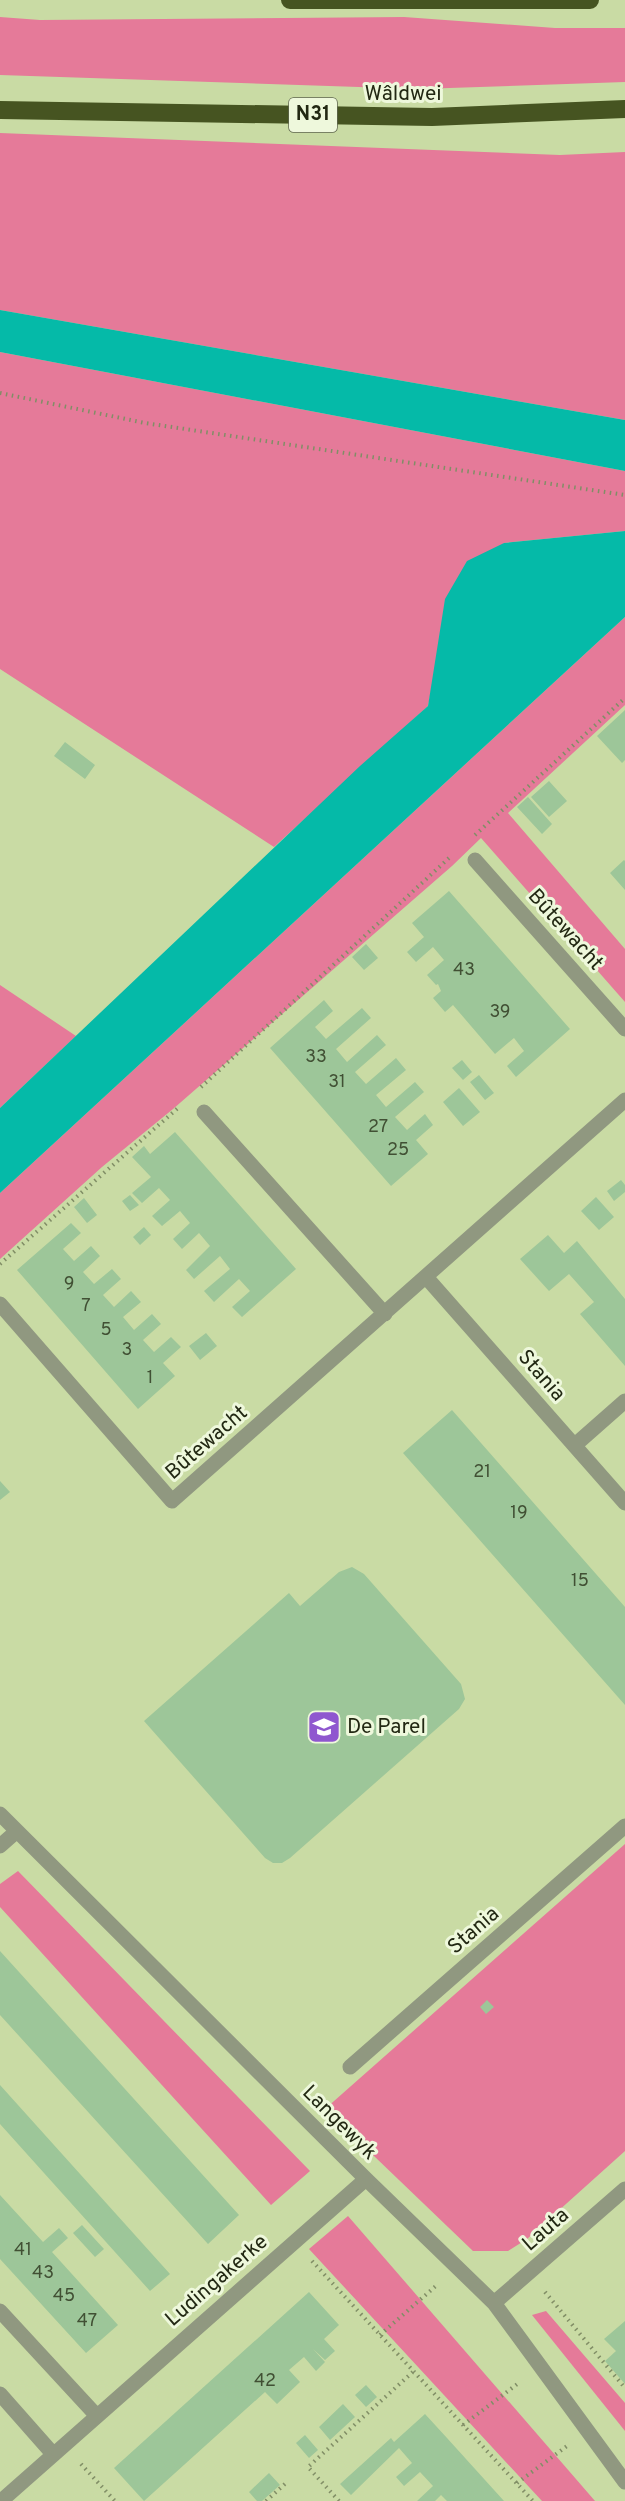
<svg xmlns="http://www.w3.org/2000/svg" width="625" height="2501" font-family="Overpass,sans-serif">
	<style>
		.green { fill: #e57a99 }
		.water { fill: #05baa8 }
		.building { fill: #9dc699 }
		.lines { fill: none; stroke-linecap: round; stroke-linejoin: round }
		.path { stroke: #818e66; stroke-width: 4; stroke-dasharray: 1.5 4.5; stroke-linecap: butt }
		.minor { stroke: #909880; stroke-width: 15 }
		.highway { stroke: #465421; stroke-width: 18 }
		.labels { text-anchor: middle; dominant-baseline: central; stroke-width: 6; stroke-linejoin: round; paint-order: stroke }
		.number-label { font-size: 18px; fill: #415034 }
		.shield { fill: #eef8dc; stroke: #5f664f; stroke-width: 1.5 }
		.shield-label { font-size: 20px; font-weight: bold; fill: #222813 }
		.street-label { font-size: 21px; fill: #222813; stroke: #eef8dc }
		.poi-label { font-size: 21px; fill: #222813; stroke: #eef8dc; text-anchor: start }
	</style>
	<rect width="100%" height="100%" fill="#c9dba4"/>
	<path class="green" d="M0,17L40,20L404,17L555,28H625V82L419,89L0,75Z
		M0,133L560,155L625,152V420L0,310Z
		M0,352L625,471V531L504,543L436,668L428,706L274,847L0,669Z
		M625,617V705L508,813L625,949V1002L481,838L452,866L173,1109L102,1167L0,1259V1193Z
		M0,985L76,1036L0,1108Z
		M625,1844V2151L527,2239L508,2251H473L325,2109Z
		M18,1871L310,2171L271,2205L0,1907V1884Z
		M348,2216L595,2501H542L309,2249Z
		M546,2311L625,2403V2431L532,2315Z"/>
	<path class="water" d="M0,310L625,420V471L0,352Z
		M625,531V617L0,1193V1108L360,766L428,706L445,599L467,561L504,543Z"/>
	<path class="building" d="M625,710V760L622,763L597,736Z
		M65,742L95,765L85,779L54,756Z
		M549,781L567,801L549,817L531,797Z
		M528,797L552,824L542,834L517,807Z
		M624,860L625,861V890L610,873Z
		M449,891L570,1029L516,1077L507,1066L524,1051L514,1038L495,1054L453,1005L445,1012L433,998L441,991L438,984L436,985L427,975L444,960L433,947L416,962L407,952L424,937L412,923Z
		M366,944L378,958L364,970L352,957Z
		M324,1000L333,1011L315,1027L326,1039L362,1008L371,1018L336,1049L347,1062L377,1035L386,1045L355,1072L366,1084L396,1058L406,1070L376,1095L386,1107L415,1082L424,1092L395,1117L407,1130L425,1114L433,1125L416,1140L428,1154L391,1186L270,1048Z
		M462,1060L472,1072L463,1080L452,1068Z
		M479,1075L494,1093L485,1100L470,1082Z
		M459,1088L480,1112L463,1126L443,1102Z
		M175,1132L296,1269L242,1317L232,1307L250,1291L239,1279L214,1302L204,1291L230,1269L220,1256L194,1279L186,1270L210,1246L199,1233L182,1249L173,1239L190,1223L180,1211L162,1226L152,1216L170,1200L159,1188L142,1203L132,1193L151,1177L132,1157L144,1146L150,1154Z
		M621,1180L625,1185V1192L614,1201L607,1191Z
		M130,1195L139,1205L130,1211L122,1201Z
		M596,1197L614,1217L599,1230L581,1211Z
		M84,1198L97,1215L87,1223L74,1207Z
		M71,1223L81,1233L63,1249L74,1261L91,1246L100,1256L83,1272L94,1284L112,1269L121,1279L103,1295L114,1307L131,1291L141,1302L123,1317L134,1330L152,1314L161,1324L143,1340L154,1352L171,1337L181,1347L163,1363L175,1376L138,1409L17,1270Z
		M144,1227L151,1235L140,1245L133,1237Z
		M548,1235L564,1253L577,1241L625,1299V1366L580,1314L594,1302L569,1274L549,1291L520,1259Z
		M206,1333L217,1346L200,1360L189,1346Z
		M452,1410L625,1607V1705L403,1453Z
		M0,1481L10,1492L0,1500Z
		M352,1567L364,1574L461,1684L465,1699L459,1709L290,1858L282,1863H273L265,1858L144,1721L289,1593L300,1606L339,1572Z
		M0,1951L239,2215L208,2244L0,2015Z
		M487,2000L494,2007L486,2014L480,2007Z
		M0,2085L170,2274L150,2291L0,2124Z
		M0,2195L43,2242L59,2228L68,2238L52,2252L118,2325L86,2353L0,2259Z
		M82,2225L104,2249L95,2257L73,2233Z
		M309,2292L339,2325L324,2339L335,2351L325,2360L313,2349L325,2362L316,2371L304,2357L289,2370L300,2382L277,2404L265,2392L144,2501L114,2468Z
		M625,2321V2384L605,2361L616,2351L604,2339Z
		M366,2385L377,2397L366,2407L355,2395Z
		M343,2404L355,2417L330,2440L319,2427Z
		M425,2414L447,2438L504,2501H447L441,2495L435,2501H417L433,2486L420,2472L404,2486L396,2477L412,2463L399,2448L351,2495L340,2484L391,2438L394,2442Z
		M305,2435L318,2450L309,2458L296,2443Z
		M269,2473L280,2485L262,2501H257L249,2492Z"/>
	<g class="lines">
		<path class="path" d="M0,393L145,423L625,495
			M475,835L625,698
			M201,1087L449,858
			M0,1264L178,1108
			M312,2261L533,2501
			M545,2292L625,2388
			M380,2335L438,2284
			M463,2425L520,2382
			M81,2464L115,2501
			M517,2483L567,2446
			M266,2501L287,2482
			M339,2501L308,2467L414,2371"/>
		<path class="minor" d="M475,860L625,1029
			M204,1112L385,1314
			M426,1277L625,1503
			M0,1304L172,1501L625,1100
			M575,1445L625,1401
			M0,1814L366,2179L494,2303L625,2482
			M0,1846L17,1831
			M350,2067L625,1826
			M494,2303L625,2189
			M0,2311L96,2415
			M0,2394L53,2454
			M1,2501L366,2179"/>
		<path class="highway" d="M290,0H590
			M0,110L432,117L625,109"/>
	</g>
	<defs>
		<symbol id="school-square" viewBox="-11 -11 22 22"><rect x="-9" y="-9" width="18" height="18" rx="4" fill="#8f57cf" stroke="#eef8dc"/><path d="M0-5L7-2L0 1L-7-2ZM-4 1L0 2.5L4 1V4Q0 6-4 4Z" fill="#fff"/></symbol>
	</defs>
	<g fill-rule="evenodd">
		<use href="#school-square" x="305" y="1708" width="38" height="38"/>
	</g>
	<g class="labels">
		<g class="number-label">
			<text x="464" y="970">43</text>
			<text x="500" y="1012">39</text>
			<text x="316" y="1057">33</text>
			<text x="337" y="1082">31</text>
			<text x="378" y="1127">27</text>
			<text x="398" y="1150">25</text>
			<text x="69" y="1284">9</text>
			<text x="86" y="1306">7</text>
			<text x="106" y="1330">5</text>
			<text x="127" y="1350">3</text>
			<text x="150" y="1378">1</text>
			<text x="482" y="1472">21</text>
			<text x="519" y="1513">19</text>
			<text x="580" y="1581">15</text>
			<text x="23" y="2250">41</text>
			<text x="43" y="2273">43</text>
			<text x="64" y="2296">45</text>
			<text x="87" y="2321">47</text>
			<text x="265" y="2381">42</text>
		</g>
		<rect class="shield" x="289" y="98" width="48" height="34" rx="4.5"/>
		<g class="shield-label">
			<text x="313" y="115">N31</text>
		</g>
		<g class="street-label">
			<text x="403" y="94">Wâldwei</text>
			<text transform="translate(565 930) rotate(48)">Bûtewacht</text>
			<text transform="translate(541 1376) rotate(49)">Stania</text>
			<text transform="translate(207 1443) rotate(-41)">Bûtewacht</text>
			<text transform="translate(474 1931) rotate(-41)">Stania</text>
			<text transform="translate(339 2123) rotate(45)">Langewyk</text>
			<text transform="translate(546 2230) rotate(-41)">Lauta</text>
			<text transform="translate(217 2281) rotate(-41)">Ludingakerke</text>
		</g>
		<g class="poi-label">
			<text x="347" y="1727">De Parel</text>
		</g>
	</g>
</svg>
